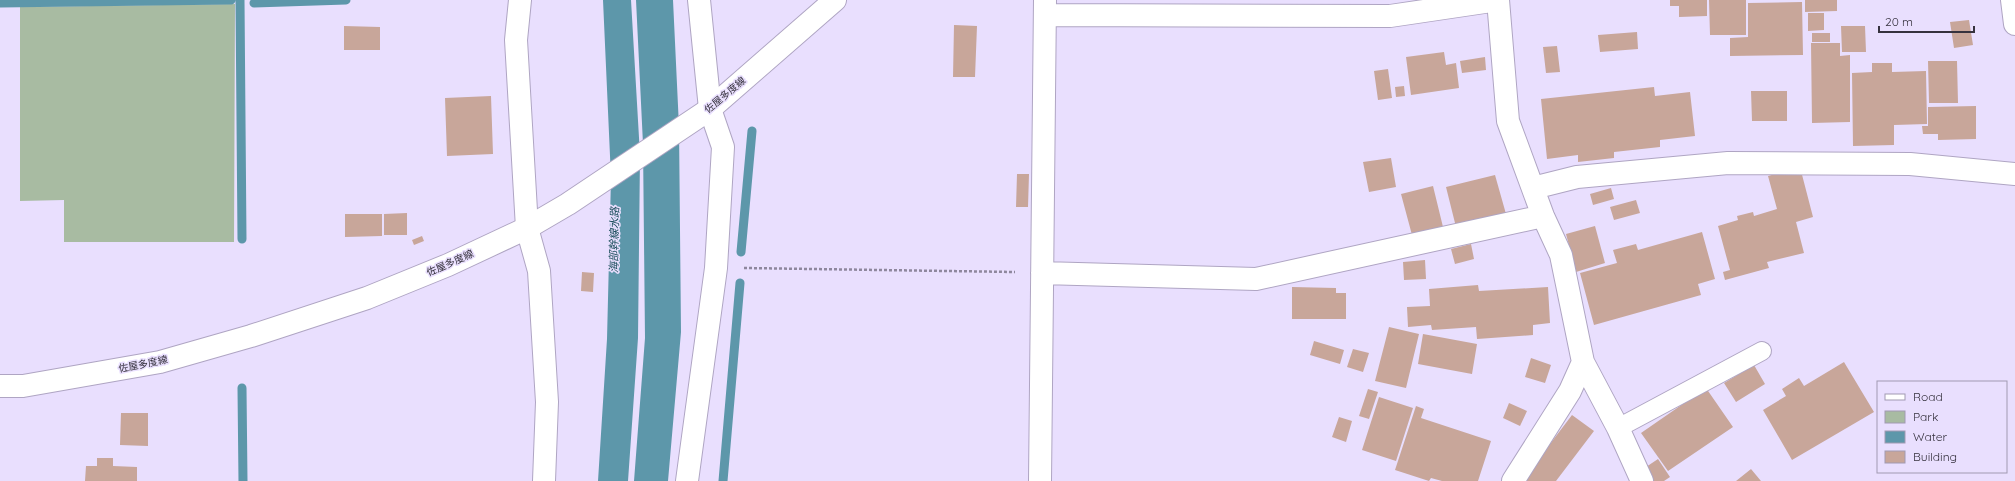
<svg xmlns="http://www.w3.org/2000/svg" width="2015" height="481" font-family="Quicksand,'Noto Sans JP',sans-serif">
	<style>
		.green { fill: #a8bba2 }
		.water { fill: #5d97aa }
		.lines { fill: none; stroke-linecap: round; stroke-linejoin: round }
		.stream { stroke: #5d97aa; stroke-width: 9 }
		.building { fill: #c8a69a }
		.service-casing { stroke: #afa5c3; stroke-width: 20 }
		.minor-casing { stroke: #afa5c3; stroke-width: 24 }
		.secondary-casing { stroke: #afa5c3; stroke-width: 24 }
		.path { stroke: #8e879d; stroke-width: 2.5; stroke-dasharray: 3 2; stroke-linecap: butt }
		.service { stroke: #fff; stroke-width: 18 }
		.minor { stroke: #fff; stroke-width: 22 }
		.secondary { stroke: #fff; stroke-width: 22 }
		.labels { text-anchor: middle; dominant-baseline: central; stroke-width: 3; stroke-linejoin: round; paint-order: stroke }
		.street-label { font-size: 10px; fill: #36323e; stroke: #e9dffe }
		.water-label { font-size: 11px; font-style: italic; fill: #1e505e; stroke: #e9dffe }
	</style>
	<rect width="100%" height="100%" fill="#e9dffe"/>
	<path class="green" d="M235,4L234,242H64V200L20,201V7Z"/>
	<path class="water" d="M603,0H631L640,155L638,338L628,481H598L607,339L611,178Z
		M636,0H673L679,127L681,332L668,481H634L645,338L643,144Z"/>
	<g class="lines">
		<path class="stream" d="M240,0L242,239
			M0,3L231,0
			M254,3L346,0
			M741,252L752,131
			M242,388L243,481
			M723,481L740,283"/>
	</g>
	<path class="building" d="M1670,0H1707V16L1679,17V6H1670Z
		M1709,0H1746V35H1710Z
		M1805,0H1837V11L1805,12Z
		M1802,2L1803,55L1730,56V38L1748,37V3Z
		M1808,13H1824V30L1808,31Z
		M1969,20L1973,45L1954,48L1950,22Z
		M954,25L977,26L975,77H953Z
		M344,26L380,27V50H344Z
		M1841,26H1865L1866,52H1842Z
		M1637,32L1638,49L1600,52L1598,35Z
		M1812,33H1830V42H1812Z
		M1811,43H1840V56L1850,55V122L1812,123Z
		M1557,46L1560,72L1546,73L1543,47Z
		M1444,52L1446,65L1456,63L1459,88L1411,95L1406,57Z
		M1485,57L1486,70L1462,73L1460,61Z
		M1928,61H1957L1958,103H1929Z
		M1872,63H1892V72L1926,71L1927,124L1894,125V145L1853,146L1852,73L1872,72Z
		M1388,69L1392,98L1378,100L1374,71Z
		M1404,86L1405,96L1396,97L1395,87Z
		M1654,87L1655,96L1690,92L1695,136L1660,140V147L1614,152V158L1578,162V155L1547,159L1541,99Z
		M1751,91H1787V121H1752Z
		M491,96L493,154L447,156L445,98Z
		M1976,106V139L1938,140V134H1923L1922,126H1928V107Z
		M1391,158L1396,187L1369,192L1363,162Z
		M1800,167L1813,217L1796,222L1804,253L1767,262L1769,268L1725,280L1723,272L1730,270L1718,226L1738,220L1737,216L1753,212L1754,216L1777,209L1768,176Z
		M1017,174H1029L1028,207H1016Z
		M1495,175L1506,214L1456,227L1446,187Z
		M1433,186L1443,227L1412,235L1401,194Z
		M1611,188L1614,199L1593,205L1590,194Z
		M1636,200L1640,213L1614,220L1610,207Z
		M407,213V235H384V214Z
		M345,214H382V236L345,237Z
		M1595,226L1605,263L1576,272L1566,234Z
		M1702,232L1715,279L1698,284L1701,295L1594,325L1580,273L1617,263L1613,250L1636,244L1638,250Z
		M422,236L424,241L414,245L412,240Z
		M1471,244L1474,259L1455,264L1451,249Z
		M1425,260L1426,279L1404,280L1403,262Z
		M582,272L594,273L593,292L581,291Z
		M1478,285L1479,291L1548,287L1550,323L1533,325V335L1477,339L1476,327L1432,330L1431,325L1408,327L1407,307L1430,306L1429,289Z
		M1292,287L1336,288V293H1346V319H1292Z
		M1389,327L1419,334L1406,388L1375,381Z
		M1423,334L1477,344L1472,374L1418,364Z
		M1314,341L1344,350L1340,364L1310,355Z
		M1353,349L1369,353L1363,372L1347,367Z
		M1531,358L1551,365L1545,383L1525,377Z
		M1844,362L1874,412L1792,460L1763,410L1786,396L1782,389L1799,378L1804,386Z
		M1754,365L1765,384L1736,402L1724,383Z
		M1706,388L1733,427L1668,471L1641,433Z
		M1368,389L1378,392L1369,419L1359,416Z
		M1379,397L1413,408L1396,461L1362,450Z
		M1509,403L1527,411L1520,426L1503,418Z
		M1416,406L1424,409L1421,418L1491,441L1478,481H1442L1431,478L1429,481L1395,470Z
		M121,413H148V446L120,445Z
		M1572,415L1594,431L1556,481H1522Z
		M1339,417L1352,421L1346,442L1332,437Z
		M97,458H113V466L137,467V481H85L86,466H97Z
		M1658,459L1670,477L1664,481H1651L1643,469Z
		M1751,469L1761,481H1736Z"/>
	<g class="lines">
		<defs>
			<path id="service" d="M1618,428L1762,351"/>
			<path id="minor" d="M520,0L516,40L527,228L539,271L547,402L544,481
				M1498,0L1508,121L1543,216L1561,255L1583,362L1618,428L1642,481
				M2012,0L2015,24
				M1045,15L1390,16L1498,0
				M1533,188L1577,177L1728,163L1910,164L2015,174
				M1042,273L1256,279L1543,216
				M687,481L716,268L723,147L710,109L699,0
				M1040,481L1045,0
				M1513,481L1570,391L1583,362"/>
			<path id="secondary" d="M0,386H23L160,362L251,336L367,298L448,265L527,228L568,204L710,109L835,0"/>
		</defs>
		<use href="#service" class="service-casing"/>
		<use href="#minor" class="minor-casing"/>
		<use href="#secondary" class="secondary-casing"/>
		<path class="path" d="M744,268L1015,272"/>
		<use href="#service" class="service"/>
		<use href="#minor" class="minor"/>
		<use href="#secondary" class="secondary"/>
	</g>
	<g class="labels">
		<g class="street-label">
			<text transform="translate(725 95) rotate(-40)">佐屋多度線</text>
			<text transform="translate(450 263) rotate(-24)">佐屋多度線</text>
			<text transform="translate(143 364) rotate(-11)">佐屋多度線</text>
		</g>
		<g class="water-label">
			<text transform="translate(614 240) rotate(-89)">海部幹線水路</text>
		</g>
	</g>
	<rect x="1877" y="381" width="130" height="92" fill="#e9dffe" stroke="#a19ab1"/>
	<rect x="1885" y="394" width="20" height="6" fill="#ffffff" stroke="#a19ab1"/>
	<text x="1913" y="401" font-size="12" fill="#36323e">Road</text>
	<rect x="1885" y="411" width="20" height="12" fill="#a8bba2" stroke="#a19ab1"/>
	<text x="1913" y="421" font-size="12" fill="#36323e">Park</text>
	<rect x="1885" y="431" width="20" height="12" fill="#5d97aa" stroke="#a19ab1"/>
	<text x="1913" y="441" font-size="12" fill="#36323e">Water</text>
	<rect x="1885" y="451" width="20" height="12" fill="#c8a69a" stroke="#a19ab1"/>
	<text x="1913" y="461" font-size="12" fill="#36323e">Building</text>
	<path d="M1879 26v6h95v-6" fill="none" stroke="#36323e" stroke-width="2"/>
	<text x="1885" y="26" font-size="12" fill="#36323e" stroke="#e9dffe" stroke-width="3" paint-order="stroke">20 m</text>
</svg>
